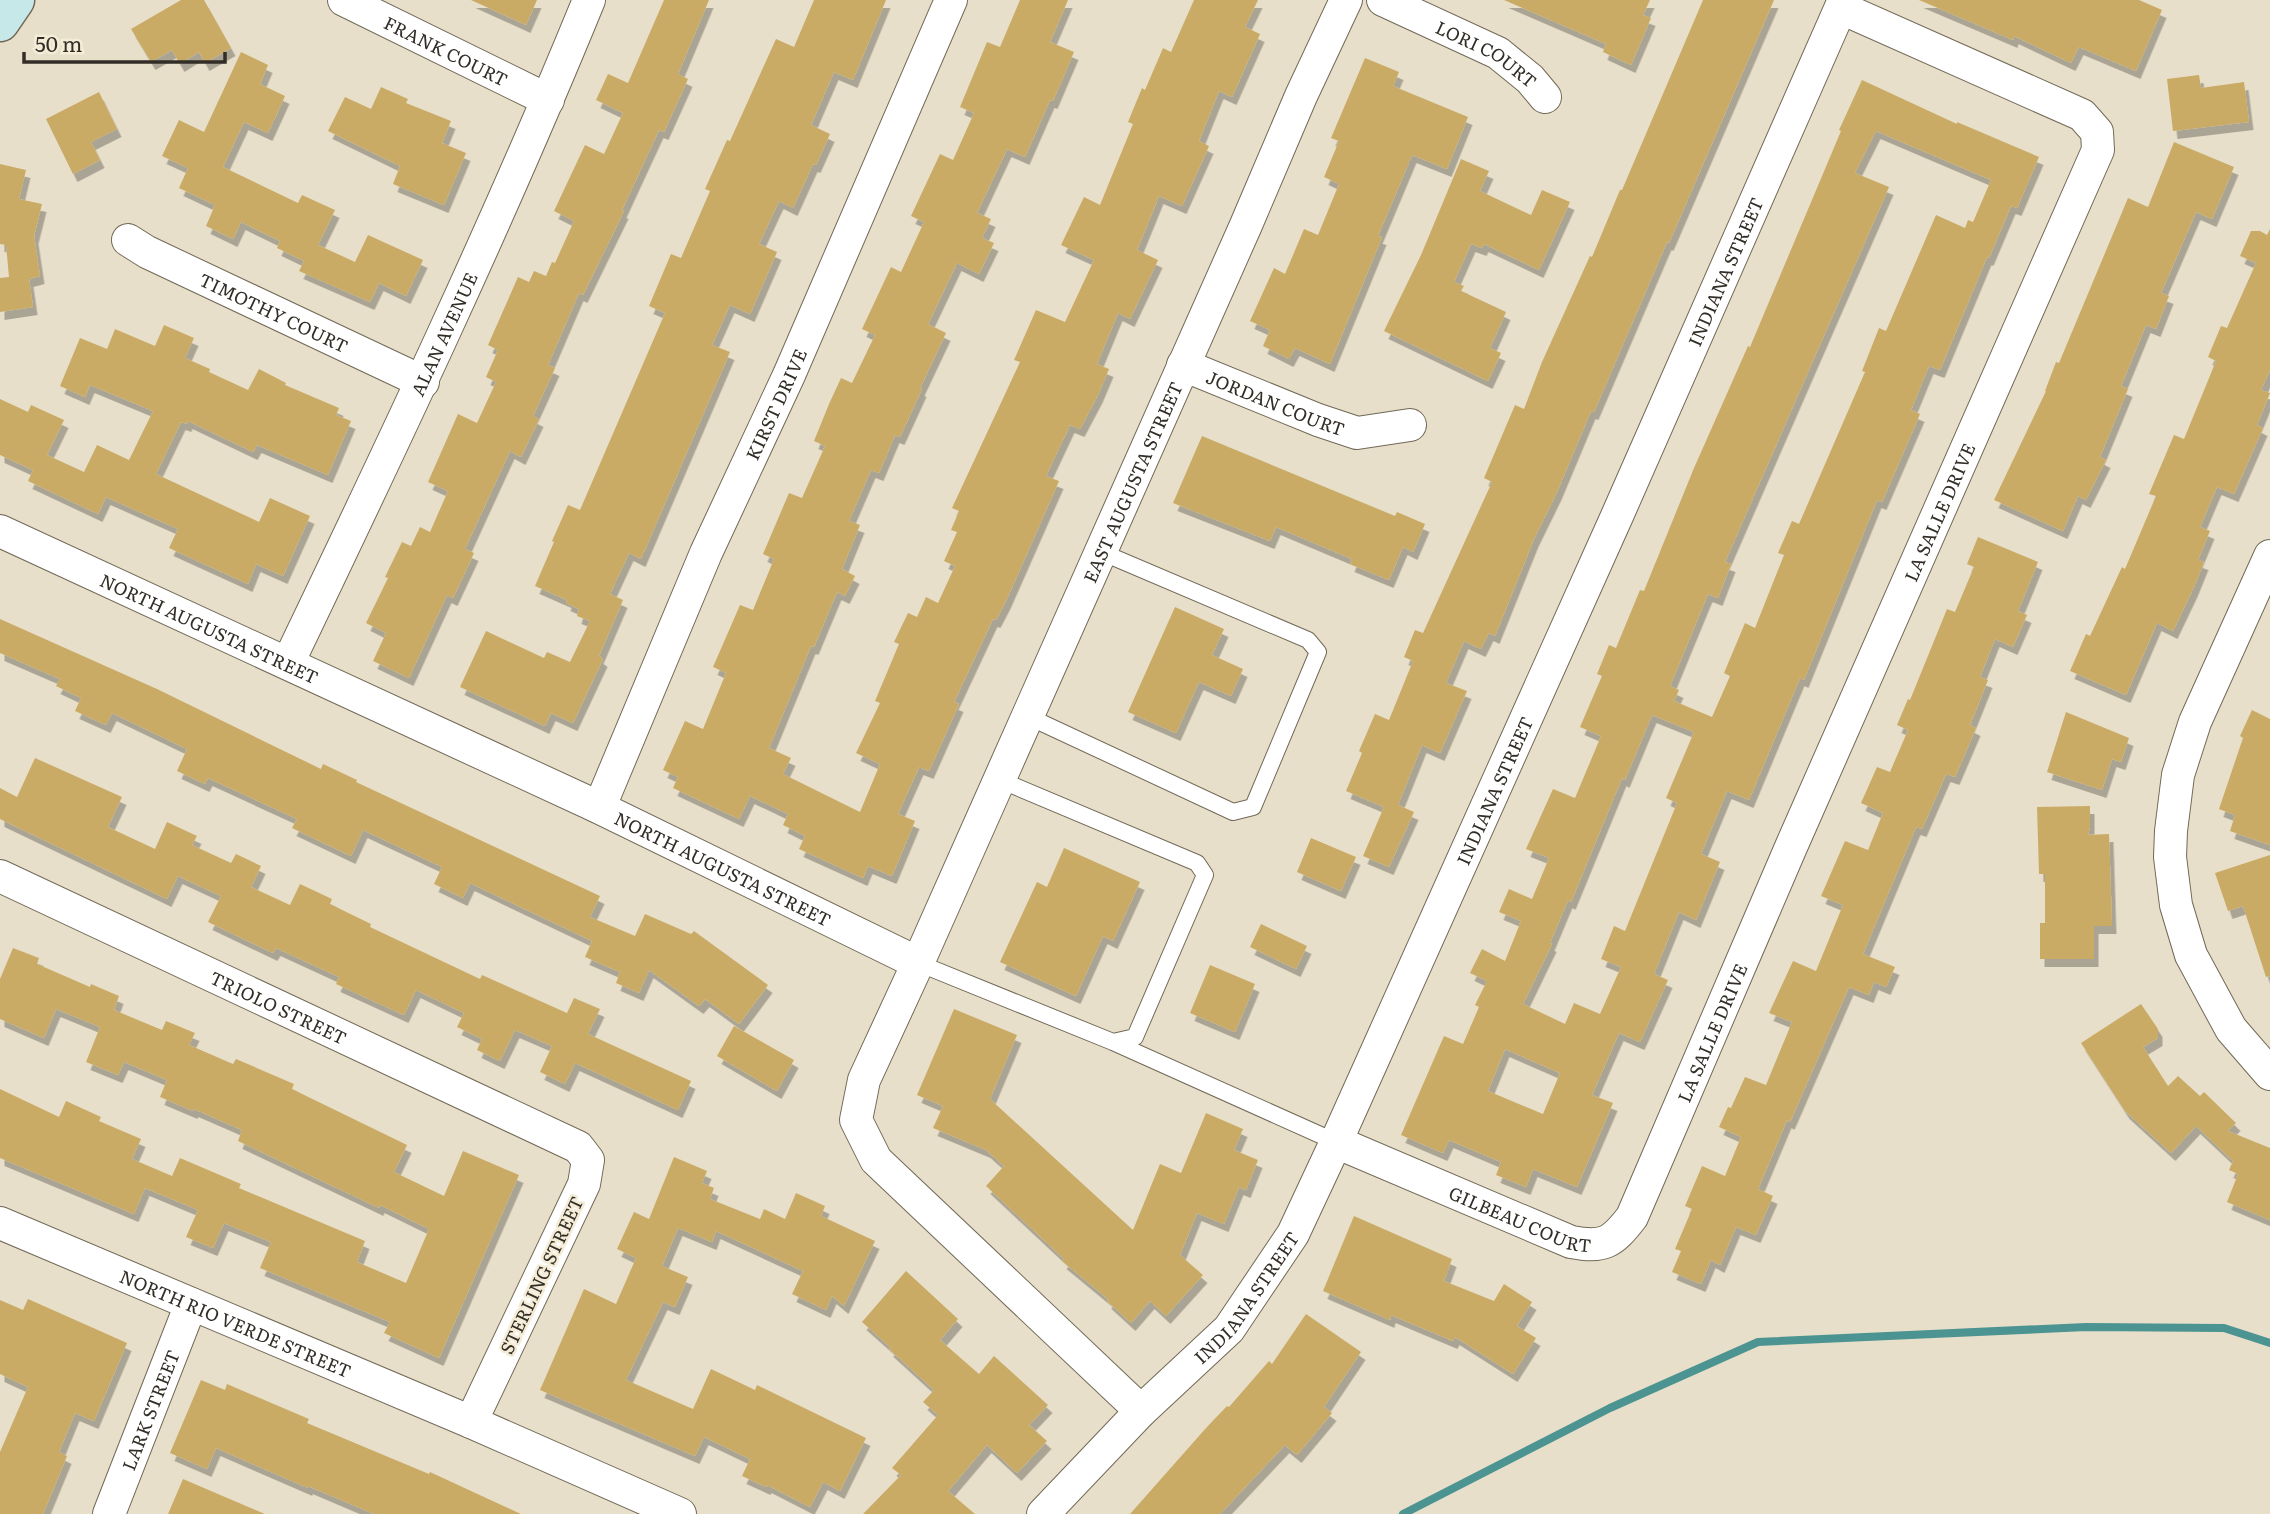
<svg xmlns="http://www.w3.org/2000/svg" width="2270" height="1514" font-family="Literata,serif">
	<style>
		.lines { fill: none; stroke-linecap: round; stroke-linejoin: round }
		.stream { stroke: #4c9492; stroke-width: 8 }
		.building { fill: #caab65; fill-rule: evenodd; filter: url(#shadow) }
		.lane-casing { stroke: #716957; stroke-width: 18 }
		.street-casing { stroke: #716957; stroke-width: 34 }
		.secondary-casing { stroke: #716957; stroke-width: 41 }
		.lane { stroke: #fff; stroke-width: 16 }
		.street { stroke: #fff; stroke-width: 32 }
		.secondary { stroke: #c7e8e8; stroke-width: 38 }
		.labels { text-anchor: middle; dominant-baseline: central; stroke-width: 5; stroke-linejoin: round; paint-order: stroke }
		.street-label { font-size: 18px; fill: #322e27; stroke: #f5ecd7 }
	</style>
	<defs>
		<filter id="shadow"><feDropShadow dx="4.5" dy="8" stdDeviation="0" flood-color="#0004"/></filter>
	</defs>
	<rect width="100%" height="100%" fill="#e8dfca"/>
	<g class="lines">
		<path class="stream" d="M1403,1514L1610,1408L1758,1342L2086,1327L2224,1328L2270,1343"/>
	</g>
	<path class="building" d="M181,0H204L231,48L205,63L199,52L180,64L172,50L151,62L131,29Z
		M471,0H537L526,25Z
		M664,0H709L678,74L688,79L664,132L659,130L622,210L624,211L583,295L579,293L548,365L555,368L533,416L539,419L521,457L510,451L465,549L474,553L453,598L447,595L409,678L373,661L386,633L366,623L388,578L385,577L402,542L411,546L420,527L430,532L448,491L428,482L458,414L477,423L496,382L486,377L498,350L488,345L518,277L529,282L534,271L546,276L552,262L555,263L574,221L554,211L585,145L604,154L623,113L596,100L608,74L628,83Z
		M814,0H886L853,80L834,72L811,125L830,134L816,165L813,164L793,208L779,201L759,244L777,252L750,314L730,305L712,345L730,352L641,559L629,553L610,594L623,600L599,656L603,659L573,723L551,713L545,726L460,687L486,631L544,658L547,652L570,662L590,621L577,616L579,609L566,603L567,600L535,586L554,542L552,541L568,505L580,510L665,313L649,306L671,254L681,258L710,191L705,189L727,140L730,141L776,39L794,47Z
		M1020,0H1068L1050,42L1074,52L1053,101L1050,100L1025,157L1007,149L977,213L991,219L982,238L994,243L979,274L957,263L928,324L946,333L920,388L922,389L900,437L895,435L879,473L871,470L849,521L860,525L842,569L855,576L845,596L837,592L814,647L811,646L769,748L791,758L783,774L860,812L880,764L856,753L880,703L875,701L899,644L894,642L908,613L917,617L926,597L938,603L955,566L944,561L957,532L951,530L959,511L952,508L1020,362L1014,360L1036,310L1065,322L1094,260L1061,245L1084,197L1100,205L1133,124L1128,122L1142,88L1145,90L1163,48L1171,52L1194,0H1258L1245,27L1260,34L1232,97L1219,91L1199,141L1209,146L1182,206L1159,196L1137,250L1158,260L1130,319L1118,313L1097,364L1109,369L1098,395L1080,429L1070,425L1046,476L1059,481L1006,601L996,620L993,619L954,702L959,704L929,771L919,767L898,814L915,821L892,876L868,866L863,878L799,849L805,836L783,825L788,814L750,796L739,819L673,788L678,777L663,770L685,721L703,729L726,673L713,667L740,605L753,610L774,559L763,554L789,493L802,498L825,446L814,441L829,404L841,378L852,383L875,335L862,329L891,267L901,272L924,222L911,216L940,154L953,160L974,113L960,107L987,42L1000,47Z
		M1504,0H1650L1643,15L1651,18L1631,65L1603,52L1606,44Z
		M1703,0H1774L1669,243L1667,242L1594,412L1591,411L1557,492L1534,539L1495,636L1489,633L1481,649L1464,641L1446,683L1467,691L1440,753L1422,745L1398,805L1414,812L1389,867L1363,856L1384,807L1346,791L1362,753L1359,751L1375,714L1389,720L1413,661L1404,657L1415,630L1423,633L1492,482L1484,478L1515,405L1524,409L1542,362L1590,256L1592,257L1620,190H1622Z
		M1919,0H2139L2162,10L2136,71L2079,47L2071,63L2014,36L2013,40Z
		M241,52L268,65L260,84L285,96L268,133L244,122L223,167L298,203L302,195L335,210L318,245L355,262L368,235L423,260L406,296L379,283L370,302L299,271L304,261L277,248L280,241L241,222L233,239L206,226L215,205L179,188L188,168L162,156L179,120L204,132Z
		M1365,58L1399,72L1393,86L1468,117L1447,169L1412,155L1378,236L1382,237L1330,364L1295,348L1289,359L1263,346L1270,330L1250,321L1274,268L1285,274L1304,229L1318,235L1339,184L1324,177L1339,141L1331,138Z
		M2199,75L2201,88L2244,82L2249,122L2173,131L2167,79Z
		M1862,80L1957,124V122L2039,157L2017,208L2011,206L1989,258L1987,257L1940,370L1929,366L1911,410L1920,414L1882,502L1877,500L1804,680L1800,678L1749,800L1727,791L1701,854L1720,862L1696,920L1679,912L1654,974L1668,980L1640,1042L1619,1033L1592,1095L1613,1103L1577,1187L1533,1169L1526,1187L1496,1175L1501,1162L1449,1140L1443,1153L1401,1135L1444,1036L1463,1044L1479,1007L1475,1005L1487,981L1470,973L1482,949L1505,961L1521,921L1499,912L1509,889L1532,899L1549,858L1526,849L1553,789L1575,798L1601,736L1580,727L1602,676L1597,674L1609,645L1616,648L1640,590L1644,591L1694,468L1748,346L1750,347L1841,131L1839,130ZM1876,131L1991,180L1973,222L1968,220L1965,228L1936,215L1886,331L1879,328L1862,371L1865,372L1799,524L1792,521L1778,553L1784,555L1755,628L1745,623L1724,673L1730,676L1712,717L1674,701L1679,690L1670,686L1708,594L1718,598L1731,564L1725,562L1889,187L1855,173ZM1652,715L1694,732L1666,798L1677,803L1625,931L1614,926L1601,959L1621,967L1600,1014L1574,1003L1565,1024L1523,1004L1552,944L1550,943L1568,900L1571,902L1622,778L1625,780ZM1505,1049L1560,1073L1543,1114L1488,1091Z
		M381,87L408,99L406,103L451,121L442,143L466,153L444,205L393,184L400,166L328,131L345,97L371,109Z
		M99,92L117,129L91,142L100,160L73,174L46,119Z
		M2174,142L2234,167L2212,219L2196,212L2161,293L2169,296L2156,329L2146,325L2121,386L2128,389L2100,457L2106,460L2086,500L2078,496L2063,531L1994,500L2046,391H2045L2056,362L2059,363L2128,198L2148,207Z
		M1461,159L1489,171L1480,191L1531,215L1542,190L1570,202L1539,270L1484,244L1482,248L1471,244L1454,282L1464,286L1461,291L1506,312L1490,348L1501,353L1488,381L1384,331L1421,255Z
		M0,164L26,170L19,199L42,204L34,236L40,276L29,279L33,307L0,312V278L9,277L6,245L0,244Z
		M2270,229V370L2261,390L2270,393L2257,425L2263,428L2234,494L2217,487L2200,527L2210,531L2198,560L2204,562L2193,589L2173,631L2157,623L2126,695L2070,671L2086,634L2090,636L2122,567L2125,569L2156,496L2149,494L2174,435L2184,439L2216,361L2208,357L2221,326L2227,328L2256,263L2240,256L2251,231H2260L2267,235Z
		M164,325L194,338L185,358L210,369L209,372L248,390L259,369L286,383L285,385L339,408L336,415L351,421L328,475L257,445L253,452L188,421L187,424L181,422L156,474L259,522L270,498L310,516L283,576L256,564L248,584L169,548L178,529L106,497L98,514L28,481L33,470L0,455V399L28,412L31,405L64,420L47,455L84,472L97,445L129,460L153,411L90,385L85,397L60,386L80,338L107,349L115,329L155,346Z
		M1202,436L1395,516L1397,512L1425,524L1413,552L1403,547L1389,580L1350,564L1352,559L1276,527L1270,541L1173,503Z
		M1978,537L2038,562L2018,611L2027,615L2013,647L1995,639L1980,677L1988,680L1970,725L1976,728L1955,777L1946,774L1922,829L1916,827L1863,954L1895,967L1886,987L1874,982L1869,995L1849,987L1790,1122L1787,1120L1758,1189L1773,1196L1756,1235L1736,1227L1720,1265L1711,1260L1701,1284L1672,1272L1681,1251L1675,1249L1692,1209L1685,1206L1702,1166L1725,1176L1741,1137L1719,1127L1728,1107L1731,1108L1745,1077L1766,1085L1792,1022L1769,1013L1793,961L1816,971L1843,905L1821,896L1845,841L1868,850L1883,813L1861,803L1877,767L1890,772L1908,730L1897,725L1908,699L1910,700L1947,609L1955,612L1974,567L1967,564Z
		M1175,607L1224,629L1212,655L1243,669L1231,696L1199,682L1176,733L1128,712Z
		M0,619L157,689L321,769L323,764L357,780L356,782L600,896L590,917L635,936L645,914L691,934L694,931L768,985L739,1024L705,999L699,1006L649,970L639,993L616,983L620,972L585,957L592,941L470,883L463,898L434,884L442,867L363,830L351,856L292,828L297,819L208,778L205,784L177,771L187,749L112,713L106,725L75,711L81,698L56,686L60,679L0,653Z
		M2252,710L2270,719V845L2230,831L2235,815L2219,809L2243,738L2240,736Z
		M2066,712L2129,738L2121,762L2112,759L2102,790L2047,772Z
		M35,758L122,797L108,827L155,849L167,822L197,836L192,845L231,863L236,854L261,866L251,887L290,905L300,884L332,899L330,904L371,924L370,927L480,979L482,975L567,1013L574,998L600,1009L588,1034L691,1081L678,1110L575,1063L565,1084L540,1072L552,1046L515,1030L500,1061L477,1050L482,1039L457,1027L464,1013L416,990L404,1015L336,984L339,977L276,948L273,953L208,922L221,896L178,876L167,899L0,819V788L17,797Z
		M2090,806V827L2088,835L2109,834L2112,926H2094V959H2040V923H2045V874H2039L2037,807Z
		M1311,838L1356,857L1341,891L1297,872Z
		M1064,848L1140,882L1113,941L1103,936L1076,996L1000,962L1037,882L1047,887Z
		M2270,855V976L2266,977L2243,906L2228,911L2215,873Z
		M1261,924L1307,946L1296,969L1250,947Z
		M13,948L39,958L37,964L90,987L91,984L119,996L114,1010L162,1030L166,1021L195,1033L189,1045L233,1064L236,1059L294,1084L292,1089L407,1145L394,1172L444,1196L463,1151L519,1175L439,1358L384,1333L390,1322L260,1268L271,1242L224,1223L213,1248L186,1237L198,1210L145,1188L134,1214L0,1158V1089L59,1117L66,1101L101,1117L99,1121L141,1139L132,1159L172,1176L180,1158L241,1184L239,1188L365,1241L357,1262L406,1283L429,1229L380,1205L379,1208L238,1141L242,1130L194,1109L193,1111L160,1097L167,1080L124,1062L118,1075L86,1062L100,1027L56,1009L44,1038L0,1019V979Z
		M1210,965L1255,984L1235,1032L1190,1013Z
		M2141,1004L2158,1029V1038L2143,1047L2168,1086L2178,1076L2200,1096L2204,1092L2236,1123L2228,1131L2270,1148V1220L2227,1202L2238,1174L2229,1170L2233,1161L2196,1126L2171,1153L2125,1111L2081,1043Z
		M954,1009L1017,1035L990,1099L1133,1230L1160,1164L1181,1173L1206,1113L1243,1129L1234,1150L1258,1160L1246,1190L1239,1187L1224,1224L1197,1213L1180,1255L1203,1275L1166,1316L1150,1301L1131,1323L1107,1301L1108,1299L1062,1261L1064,1259L986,1186L1004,1166L986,1150L933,1128L943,1106L917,1095Z
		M734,1026L794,1060L777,1091L717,1056Z
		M674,1157L707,1171L702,1183L714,1188L710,1199L760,1219L764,1209L785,1219L796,1193L825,1206L821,1216L875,1241L844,1306L832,1296L826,1310L792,1294L803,1271L716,1231L712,1242L678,1228L662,1266L688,1277L675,1307L663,1302L626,1380L693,1409L711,1369L755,1390L757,1385L866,1438L840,1491L823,1482L810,1507L767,1485L766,1487L742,1476L750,1459L704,1437L695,1456L540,1390L584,1289L616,1304L636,1258L617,1249L634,1212L649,1219Z
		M1354,1216L1452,1259L1444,1281L1494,1301L1504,1284L1532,1302L1517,1326L1536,1338L1513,1374L1455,1337L1453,1341L1391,1315L1390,1320L1323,1291Z
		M906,1271L958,1319L940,1340L979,1374L994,1356L1048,1405L1029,1425L1047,1441L1017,1473L987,1445L948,1491L975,1514H863L901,1475L892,1468L938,1415L923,1402L934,1390L889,1349L890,1347L862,1322Z
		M28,1299L127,1343L94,1421L75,1413L59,1452L67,1456L43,1514H0V1452L28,1387L0,1374V1300L23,1310Z
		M1306,1314L1361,1352L1324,1407L1332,1413L1297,1455L1285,1445L1220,1514H1130L1206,1428L1227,1406L1229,1407L1269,1361L1272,1364Z
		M201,1380L225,1390L227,1384L309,1419L307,1423L429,1474L430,1472L521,1514H374L308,1486V1488L216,1448L207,1469L170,1453Z
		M183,1479L265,1514H168Z"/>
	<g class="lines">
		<defs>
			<path id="lane" d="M1027,716L1233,812L1253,807L1318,652L1308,640L1101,552
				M918,963L1113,1042L1135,1037L1205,875L1197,863L1000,780
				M1113,1042L1336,1142"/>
			<g id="street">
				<path id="s1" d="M344,0L548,100"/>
				<path id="s2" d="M1383,0L1498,53L1530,79L1545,97"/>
				<path id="s3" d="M128,240L147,252L423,382"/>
				<path id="s4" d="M1183,365L1318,420L1357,433L1410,425"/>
				<path id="s5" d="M0,531L596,806L918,963"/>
				<path d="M2270,556L2195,722L2178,775L2171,831L2170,857L2176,905L2191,955L2231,1029L2270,1074"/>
				<path id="s6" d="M288,663C393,444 497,225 589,0"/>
				<path id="s7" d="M596,806L603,799L706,553L789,375L951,0"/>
				<path id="s8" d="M0,876L578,1147L588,1160L584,1184L471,1422"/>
				<path id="s9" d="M1336,1142L1571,1242C1604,1248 1612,1243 1632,1217L1791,847L2098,150L2097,132L2082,115L1841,8"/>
				<path id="s10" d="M0,1223L471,1422L680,1514"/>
				<path id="s11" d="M1141,1411L876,1160L856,1120L864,1080L918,963L1246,225L1301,96L1346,0"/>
				<path id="s12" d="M109,1514L191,1304"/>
				<path id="s13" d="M1043,1514L1141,1411L1229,1329L1293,1234L1336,1142L1617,516L1844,0"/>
			</g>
			<path id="secondary" d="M0,22L15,0"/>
		</defs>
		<use href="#lane" class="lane-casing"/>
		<use href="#street" class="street-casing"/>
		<use href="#secondary" class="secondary-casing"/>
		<use href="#lane" class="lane"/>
		<use href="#street" class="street"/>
		<use href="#secondary" class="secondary"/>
	</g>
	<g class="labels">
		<g class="street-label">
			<text stroke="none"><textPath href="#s1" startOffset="114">FRANK COURT</textPath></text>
			<text stroke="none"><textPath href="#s2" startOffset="117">LORI COURT</textPath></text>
			<text stroke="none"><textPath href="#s13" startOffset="1432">INDIANA STREET</textPath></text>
			<text stroke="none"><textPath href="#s3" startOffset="163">TIMOTHY COURT</textPath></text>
			<text stroke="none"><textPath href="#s6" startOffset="364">ALAN AVENUE</textPath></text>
			<text stroke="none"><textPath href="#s4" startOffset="100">JORDAN COURT</textPath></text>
			<text stroke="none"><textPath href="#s7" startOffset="441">KIRST DRIVE</textPath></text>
			<text stroke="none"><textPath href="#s11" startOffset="1106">EAST AUGUSTA STREET</textPath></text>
			<text stroke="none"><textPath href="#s9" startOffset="1096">LA SALLE DRIVE</textPath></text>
			<text stroke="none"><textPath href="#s5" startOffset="231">NORTH AUGUSTA STREET</textPath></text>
			<text stroke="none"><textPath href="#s13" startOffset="864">INDIANA STREET</textPath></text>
			<text stroke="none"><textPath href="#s5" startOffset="798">NORTH AUGUSTA STREET</textPath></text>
			<text stroke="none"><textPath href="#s8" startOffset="308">TRIOLO STREET</textPath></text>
			<text stroke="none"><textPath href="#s9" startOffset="528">LA SALLE DRIVE</textPath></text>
			<text stroke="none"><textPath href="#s9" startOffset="200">GILBEAU COURT</textPath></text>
			<text transform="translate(541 1275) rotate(-65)">STERLING STREET</text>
			<text stroke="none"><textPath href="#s13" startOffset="298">INDIANA STREET</textPath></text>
			<text stroke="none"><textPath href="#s10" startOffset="256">NORTH RIO VERDE STREET</textPath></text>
			<text stroke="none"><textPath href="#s12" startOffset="112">LARK STREET</textPath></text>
		</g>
	</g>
	<path d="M24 52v10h201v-10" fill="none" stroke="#322e27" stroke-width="3.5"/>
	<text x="35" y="52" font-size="21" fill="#322e27" stroke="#f5ecd7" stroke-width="5" paint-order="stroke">50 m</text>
</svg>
